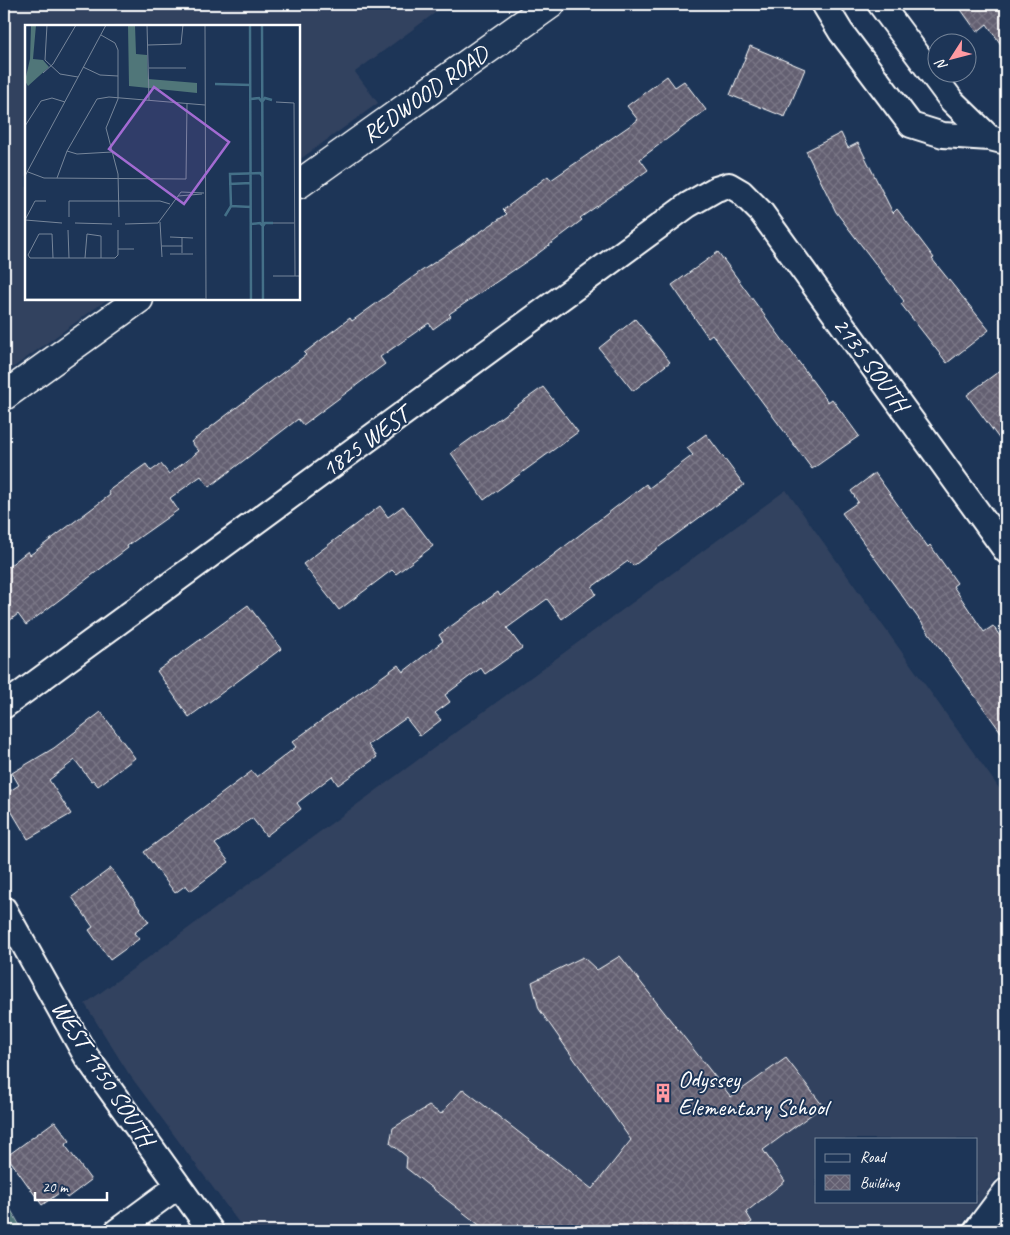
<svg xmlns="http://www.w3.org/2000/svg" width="1010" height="1235" font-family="Caveat,sans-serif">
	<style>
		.built { fill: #32425f; fill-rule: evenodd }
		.park { fill: url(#park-tufts); stroke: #a8babc }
		.building { fill: url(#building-cross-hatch); stroke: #fff }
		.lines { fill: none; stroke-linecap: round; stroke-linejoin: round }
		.minor-casing { stroke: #fff; stroke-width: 28 }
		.major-casing { stroke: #fff; stroke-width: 31 }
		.minor { stroke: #1d3557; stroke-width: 24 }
		.major { stroke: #1d3557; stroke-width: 28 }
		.labels { text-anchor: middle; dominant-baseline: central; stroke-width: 4; stroke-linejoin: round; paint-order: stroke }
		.street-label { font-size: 24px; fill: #fff; stroke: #1d3557 }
		.poi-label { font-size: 24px; fill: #fff; stroke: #1d3557; text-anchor: start }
		.inset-river { fill: none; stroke: #447088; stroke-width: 2.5 }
		.inset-road { fill: none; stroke: #77869a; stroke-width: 1 }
		.view { fill: #a36bd2; fill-opacity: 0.15; stroke: #a36bd2; stroke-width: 2.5 }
		.inset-edge { fill: none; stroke: #fff; stroke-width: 2.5 }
	</style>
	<defs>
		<pattern id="park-tufts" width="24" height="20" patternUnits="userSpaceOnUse" patternTransform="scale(1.25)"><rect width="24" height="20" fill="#507679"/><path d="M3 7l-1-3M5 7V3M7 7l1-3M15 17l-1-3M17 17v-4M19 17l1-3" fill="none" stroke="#4e5d5e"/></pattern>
		<pattern id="building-cross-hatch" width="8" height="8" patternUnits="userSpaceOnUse" patternTransform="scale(1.25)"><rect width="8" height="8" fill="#635f71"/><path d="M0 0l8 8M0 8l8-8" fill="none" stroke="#7a7786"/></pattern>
	</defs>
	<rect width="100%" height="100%" fill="#1d3557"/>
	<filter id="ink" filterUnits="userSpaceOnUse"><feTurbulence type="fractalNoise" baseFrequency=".02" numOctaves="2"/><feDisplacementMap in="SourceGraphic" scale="10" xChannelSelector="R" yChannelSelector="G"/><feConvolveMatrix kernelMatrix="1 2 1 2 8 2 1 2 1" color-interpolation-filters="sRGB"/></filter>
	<g filter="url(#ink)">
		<path class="built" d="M4,4H447L355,72L378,103L299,160V26H26V299H108L4,374Z
			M786,490L1006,798V1166L957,1231H245L129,1074L85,1004ZM816,1139H976V1201H816Z"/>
		<path class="park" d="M4,1198L23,1231H4Z"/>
		<path class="building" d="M957,4H1006V52L987,24L977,32Z
			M750,46L805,69L785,117L730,95Z
			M667,76L675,87L684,81L706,110L640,159L648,170L580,218L582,220L536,255L449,314L451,316L433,329L429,323L380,357L385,364L303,425L298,419L209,487L201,476L170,498L178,510L127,546L128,548L26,625L18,614L4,625V570L28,551L30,555L110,495L108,491L146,464L151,471L161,464L169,474L199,451L191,442L306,355L304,353L350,318L352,321L420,272L507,214L503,210L548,176L551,180L638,120L627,106Z
			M841,133L848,148L858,143L893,213L897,209L934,258L932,259L989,330L947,363L901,304L904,301L836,212L806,151Z
			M718,252L828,402L832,399L859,436L812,469L712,334L708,337L672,285Z
			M635,319L670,362L633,391L599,348Z
			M1006,366V448L967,395Z
			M543,387L578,432L484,500L451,453Z
			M706,434L744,485L633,566L628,561L592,587L596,594L562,619L547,599L507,628L522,648L485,674L481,668L445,695L450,702L435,713L441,720L420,736L406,718L368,745L377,757L338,785L332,776L297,803L301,809L266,836L252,818L215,844L229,862L190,891L186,885L175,893L144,852L252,771L257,777L296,747L292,742L398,665L403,672L443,641L439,635L498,592L500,596L646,484L649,488L693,455L687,448Z
			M875,473L928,547L930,545L957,583L953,586L984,632L993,626L1006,645V739L842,513L858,502L851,491Z
			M380,506L388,517L403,506L433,546L396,574L392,570L339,610L303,564Z
			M248,605L281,649L189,717L157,671Z
			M101,712L135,758L98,786L93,780L91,781L75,760L49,780L71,814L28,839L4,799V795L19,785L12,773L54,748Z
			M111,868L149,922L134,933L139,939L110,960L89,930L93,927L72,897Z
			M620,956L731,1097L786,1058L823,1106L763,1150L785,1181L746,1212L752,1222L740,1231H487L406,1168L407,1157L390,1143L393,1128L429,1106L441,1114L463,1089L592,1189L631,1140L539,1009L532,982L583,957L597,970Z
			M55,1121L70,1141L65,1145L91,1180L67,1198L62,1191L42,1205L7,1156Z"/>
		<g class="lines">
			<defs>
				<path id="minor" d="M824,4L841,32L911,125L943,135L990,138L1006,142
					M880,4L952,101L990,138
					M4,706L688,205L716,189L729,185L741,192L761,212L1006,551
					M4,909L86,1056L211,1231
					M117,1231L178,1186
					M976,1231L1006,1191"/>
				<g id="major">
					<path id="s1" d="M299,184L551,4"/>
					<path d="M4,396L139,299"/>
				</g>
			</defs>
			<use href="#minor" class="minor-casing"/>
			<use href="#major" class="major-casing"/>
			<use href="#minor" class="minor"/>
			<use href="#major" class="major"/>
		</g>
	</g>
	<defs>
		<symbol id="building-bare" viewBox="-9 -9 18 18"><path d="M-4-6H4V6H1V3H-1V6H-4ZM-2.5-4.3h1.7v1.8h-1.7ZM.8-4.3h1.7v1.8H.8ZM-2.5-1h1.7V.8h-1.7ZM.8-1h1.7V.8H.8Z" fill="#ff9aa2" stroke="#1d3557" stroke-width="2.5" paint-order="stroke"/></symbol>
	</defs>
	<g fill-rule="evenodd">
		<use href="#building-bare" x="649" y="1079" width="28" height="28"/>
	</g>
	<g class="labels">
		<g class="street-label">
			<text stroke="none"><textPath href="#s1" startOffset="155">REDWOOD ROAD</textPath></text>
			<text transform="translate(871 364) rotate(54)">2135 SOUTH</text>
			<text transform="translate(365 442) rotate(-36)">1825 WEST</text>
			<text transform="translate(103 1073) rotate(57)">WEST 1950 SOUTH</text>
		</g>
		<g class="poi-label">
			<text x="678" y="1079">Odyssey<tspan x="678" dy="28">Elementary School</tspan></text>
		</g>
	</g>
	<g transform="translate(25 25)">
		<rect width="275" height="275" fill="#1d3557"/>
		<path d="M6,0H11L8,34L18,35L24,42L3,61L0,56L5,34ZM103,0H110L111,29L122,30L123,54L172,58V68L104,61Z" fill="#507679"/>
		<path class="inset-river" d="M225,0L226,275M237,0L238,275M190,59L226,60M226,74L234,73L237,77L240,73L247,75M204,159L226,158M206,181L205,149L235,148L238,152M200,191L206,181L226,182M226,199L235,198L238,201L240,198H248"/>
		<path class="inset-road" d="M22,0L20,35L35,49L53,52M122,0L124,75M180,0L181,275M76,10L90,18L93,25V74L81,103L93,149L94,192M123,20L156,19L158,0M58,42L75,50L93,51M124,43H161M18,48L28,39L51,0M251,77L269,78L270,251M0,101L16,76L27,73L40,77M42,126L52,129L87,127M3,147L19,153L161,154L162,79M0,151L81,0M32,153L42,126L72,74L84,72L180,80M153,171L177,169M21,176H10L0,195L37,198M44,192V176H135L145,179M135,197L137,232M50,198L87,199M248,198H269M100,199L133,198L156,167L179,168M43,205L44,233M145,212L168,213M137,221H157M93,224H109M157,228V212M145,229H168M28,233L27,209H14L3,230L5,233H90L93,230V205M60,233L62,209L76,211V233M248,251H275M0,274H180"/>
		<path class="view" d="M129,62L204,117L159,179L84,124Z"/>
		<rect width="275" height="275" class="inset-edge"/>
	</g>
	<rect width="1010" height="1235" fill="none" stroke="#1d3557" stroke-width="20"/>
	<rect x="10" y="10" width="990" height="1215" fill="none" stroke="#fff" stroke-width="2" filter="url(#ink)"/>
	<rect x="815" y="1138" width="162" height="65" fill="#1d3557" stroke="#77869a"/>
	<rect x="825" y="1154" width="25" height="8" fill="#1d3557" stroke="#77869a"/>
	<text x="860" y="1162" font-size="15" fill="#ffffff">Road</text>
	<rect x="825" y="1175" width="25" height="15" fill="url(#building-cross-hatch)" stroke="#77869a"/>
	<text x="860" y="1188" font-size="15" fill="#ffffff">Building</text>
	<g transform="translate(952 58) rotate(234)"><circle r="24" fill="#1d3557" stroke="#77869a"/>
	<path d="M0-4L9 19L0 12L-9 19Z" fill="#ff9aa2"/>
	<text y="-8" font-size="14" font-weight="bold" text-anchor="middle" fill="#ffffff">N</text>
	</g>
	<path d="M35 1192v8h72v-8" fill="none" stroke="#ffffff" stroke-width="2.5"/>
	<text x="42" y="1192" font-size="15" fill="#ffffff" stroke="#1d3557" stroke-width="4" paint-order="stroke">20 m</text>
</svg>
